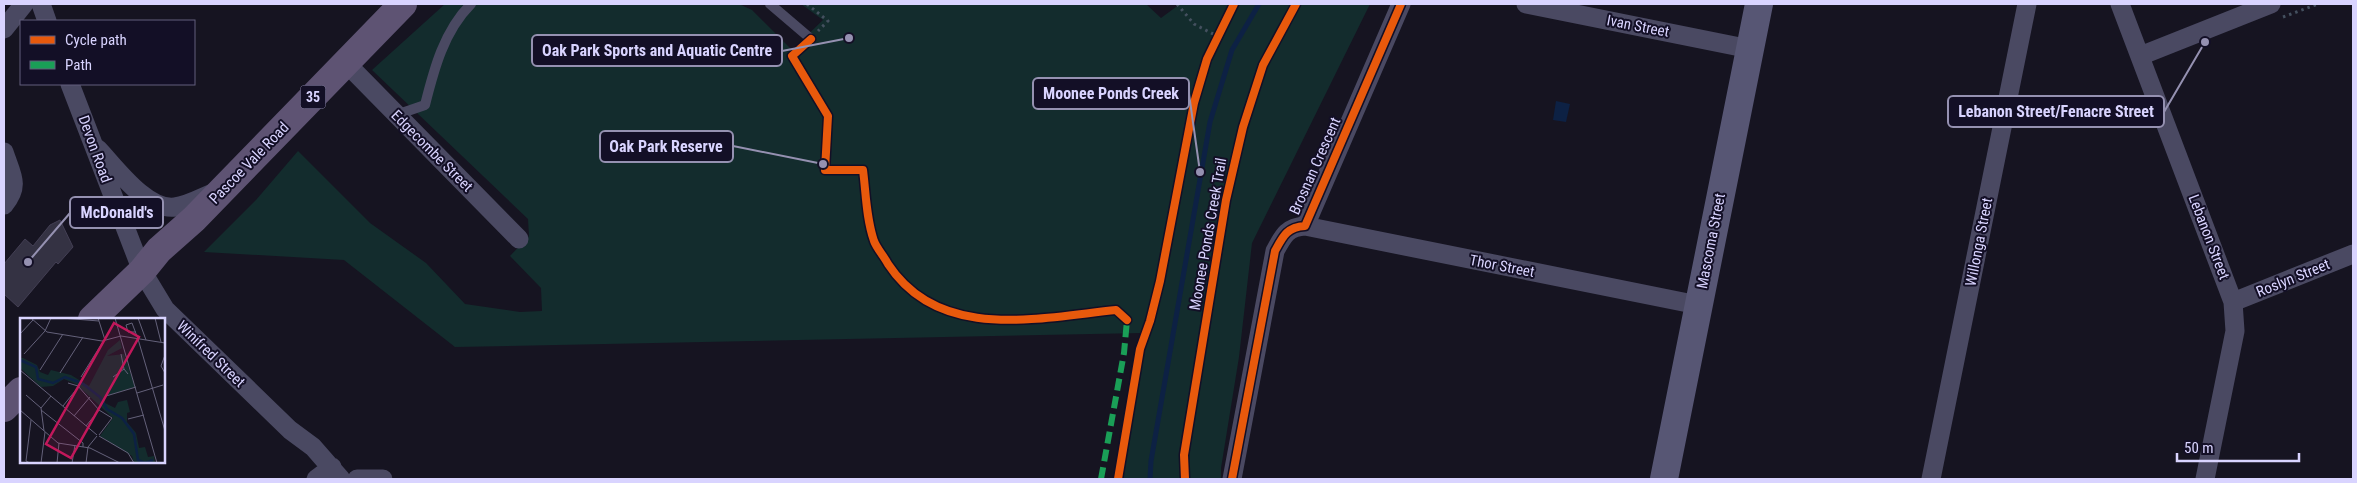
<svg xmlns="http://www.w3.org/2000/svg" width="2357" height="483" font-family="'Roboto Condensed',sans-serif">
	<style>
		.green { fill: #132c2d }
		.water { fill: #0d2144 }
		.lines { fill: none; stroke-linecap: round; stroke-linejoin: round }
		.stream { stroke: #0d2144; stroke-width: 5 }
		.building { fill: #343243; stroke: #433f54 }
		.path { stroke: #44505f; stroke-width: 3; stroke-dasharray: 2.5 4; stroke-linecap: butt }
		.lane { stroke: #4a4962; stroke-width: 10 }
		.street { stroke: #4a4962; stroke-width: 19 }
		.secondary { stroke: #575674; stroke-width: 28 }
		.primary { stroke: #5e5373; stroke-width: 28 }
		.quiet { stroke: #1a9f57; stroke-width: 6; stroke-dasharray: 12 6; stroke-linecap: butt }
		.cycleway-casing { stroke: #130f26; stroke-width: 11 }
		.cycleway { stroke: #e8590c; stroke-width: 8 }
		.labels { text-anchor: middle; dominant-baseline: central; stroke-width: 4; stroke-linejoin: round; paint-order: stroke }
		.shield { fill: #130f26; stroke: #9e99be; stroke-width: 1 }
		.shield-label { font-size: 14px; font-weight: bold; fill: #d9d4ff }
		.street-label { font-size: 15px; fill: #d9d4ff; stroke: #130f26 }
		.inset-river { fill: none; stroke: #0d2144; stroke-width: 2.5 }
		.inset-road { fill: none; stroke: #64617a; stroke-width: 1 }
		.view { fill: #c2185b; fill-opacity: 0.15; stroke: #c2185b; stroke-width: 2.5 }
		.inset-edge { fill: none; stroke: #d9d4ff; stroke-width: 2.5 }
		.leader { fill: none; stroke: #9591b1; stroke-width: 2 }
		.callout-dot { fill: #9591b1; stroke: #130f26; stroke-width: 2 }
		.callout { fill: #130f26; stroke: #9591b1; stroke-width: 2 }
		.callout-label { font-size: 16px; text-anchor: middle; font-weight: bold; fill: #d9d4ff }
	</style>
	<rect width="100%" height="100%" fill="#161421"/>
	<path class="green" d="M445,4H739L752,10L792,50L823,20L801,4H1146L1161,18L1180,4H1370L1252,243L1239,357L1221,468V479H1115L1142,333L455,347L344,260L204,252L256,200L298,151L370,223L426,263L465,304L520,312L542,311L541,288L510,256L529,236L528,219L372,70Z"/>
	<path class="water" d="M1556,101L1570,104L1566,122L1553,120Z"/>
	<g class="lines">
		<path class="stream" d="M1150,479L1151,461L1210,122L1232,50L1259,4"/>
	</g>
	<path class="building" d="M60,220L73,247L58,264L56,262L18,307L4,294V264L25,239L33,246L50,225Z"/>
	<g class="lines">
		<path class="path" d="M807,4L828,21L818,31
			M1177,4L1194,24L1217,36
			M2283,17L2318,4"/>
		<path class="lane" d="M770,4L811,39
			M396,115L425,105C434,69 444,31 471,4"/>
		<path class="street" d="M41,4L47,21
			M1526,4L1750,49
			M2120,4L2233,302L2235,331L2205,479
			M4,29L24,4
			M2140,56L2271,4
			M346,63L519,239
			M70,84L142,271L165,309L290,430L313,447L341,479
			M98,149C116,168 147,211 175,207C189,205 202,197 215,192
			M4,152C11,174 21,185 4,205
			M1305,226L1698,305
			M2233,302L2353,254
			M316,479L332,467
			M357,479H383
			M1232,479L1275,251C1283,236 1287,227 1305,226L1401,4
			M1931,479L2027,4"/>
		<path class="secondary" d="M1664,479L1759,4"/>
		<path class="primary" d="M92,319L142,271L159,250L194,219L403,4
			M4,408L21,391"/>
		<path class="quiet" d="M1101,479L1124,353L1127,320"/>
		<defs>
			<path id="cycleway" d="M811,39L792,56L828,116L825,170H863C866,193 866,218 874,241C877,249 884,256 888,264C939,342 1038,318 1116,310L1127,320
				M1118,479L1140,349L1150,321L1160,281L1194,103L1207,59L1234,4
				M1185,479L1184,455L1226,200L1243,127L1263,65L1296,4
				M1232,479L1275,251C1283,236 1287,227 1305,226L1401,4"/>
		</defs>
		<use href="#cycleway" class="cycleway-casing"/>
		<use href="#cycleway" class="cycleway"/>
	</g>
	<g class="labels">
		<rect class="shield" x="300.5" y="85.5" width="25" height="23" rx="4"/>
		<g class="shield-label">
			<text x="313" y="97">35</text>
		</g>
		<g class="street-label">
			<text transform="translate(1638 26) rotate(11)">Ivan Street</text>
			<text transform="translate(95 149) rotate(70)">Devon Road</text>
			<text transform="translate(432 151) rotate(45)">Edgecombe Street</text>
			<text transform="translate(249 163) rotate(-46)">Pascoe Vale Road</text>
			<text transform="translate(1315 166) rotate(-66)">Brosnan Crescent</text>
			<text transform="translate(1208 234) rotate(-80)">Moonee Ponds Creek Trail</text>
			<text transform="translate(2209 237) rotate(69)">Lebanon Street</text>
			<text transform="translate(1711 241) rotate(-79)">Mascoma Street</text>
			<text transform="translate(1979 242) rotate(-79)">Willonga Street</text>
			<text transform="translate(1502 266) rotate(11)">Thor Street</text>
			<text transform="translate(2293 278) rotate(-22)">Roslyn Street</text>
			<text transform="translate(211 354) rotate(44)">Winifred Street</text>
		</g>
	</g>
	<g transform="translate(20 318)">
		<rect width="145" height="145" fill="#161421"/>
		<path d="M100,22L102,30L87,38L104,36L115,69L85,78V85L95,90L98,84L107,82L110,94L107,95V104L116,115L119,130L125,129L128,139L134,138L135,145H114L112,138L80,118L93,100L56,66L44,61L33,68L21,69L0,50V40H3L17,47L20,54L28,57L31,52L51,57L69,68L88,32Z" fill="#132c2d"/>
		<path class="inset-river" d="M0,42L16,49L18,61L33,65L45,59L62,65L80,79L87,91L102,100L114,116L118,142L125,145L133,142"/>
		<path class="inset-road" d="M11,0L27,14L82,23L101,18L145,25M41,0L79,3M78,0L85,22M95,0L137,145M118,0L126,22M135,0L141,24M116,14H108L106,7L112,5L118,21L145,113M0,16L13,2M4,36L25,13L31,0M101,36L104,51M145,37L141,48L145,55M0,52L77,117M20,52L43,16M40,55L63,19M61,59L84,22M93,59L104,51L108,56M48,65L58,68L79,92L92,100L79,117M117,75L143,67M6,77L21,90M86,78L116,69M43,88L59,68M0,92L38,125L70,130L100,145M21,92L63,125V129M54,98L70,79M108,101L124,97M66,108L79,92M24,113L21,90L31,78M79,118L108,135L114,145M10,145L6,143L11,102M21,145L25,114M37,145L39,125M52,145L55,127M66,145L68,129L77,118"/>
		<path class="view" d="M94,5L119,19L51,140L26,126Z"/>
		<rect width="145" height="145" class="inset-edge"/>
	</g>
	<path class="leader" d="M849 38L782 51M1200 172L1189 94M2205 42L2164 112M823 164L733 146M28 262L70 213"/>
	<g class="callout-dot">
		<circle cx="849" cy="38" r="5"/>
		<circle cx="1200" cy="172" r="5"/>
		<circle cx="2205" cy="42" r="5"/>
		<circle cx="823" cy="164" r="5"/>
		<circle cx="28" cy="262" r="5"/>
	</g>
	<g class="callout">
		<rect x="532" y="35" width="250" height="31" rx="5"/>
		<rect x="1033" y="78" width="156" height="31" rx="5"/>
		<rect x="1948" y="96" width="216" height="31" rx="5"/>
		<rect x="600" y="131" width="133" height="31" rx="5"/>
		<rect x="70" y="197" width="93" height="31" rx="5"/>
	</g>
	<g class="callout-label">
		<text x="657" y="56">Oak Park Sports and Aquatic Centre</text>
		<text x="1111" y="99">Moonee Ponds Creek</text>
		<text x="2056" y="117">Lebanon Street/Fenacre Street</text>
		<text x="666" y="152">Oak Park Reserve</text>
		<text x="117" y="218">McDonald's</text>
	</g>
	<rect width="2357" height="483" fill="none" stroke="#d9d4ff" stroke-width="10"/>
	<rect x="20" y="20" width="175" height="65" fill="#130f26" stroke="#625e7d"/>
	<rect x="30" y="36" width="25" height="8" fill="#e8590c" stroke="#625e7d"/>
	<text x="65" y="45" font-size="15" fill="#d9d4ff">Cycle path</text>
	<rect x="30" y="61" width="25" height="8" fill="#1a9f57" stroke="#625e7d"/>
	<text x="65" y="70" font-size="15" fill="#d9d4ff">Path</text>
	<path d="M2177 453v8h122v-8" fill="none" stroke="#d9d4ff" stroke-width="2.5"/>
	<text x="2184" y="453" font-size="15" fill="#d9d4ff" stroke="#130f26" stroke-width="4" paint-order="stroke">50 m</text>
</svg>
